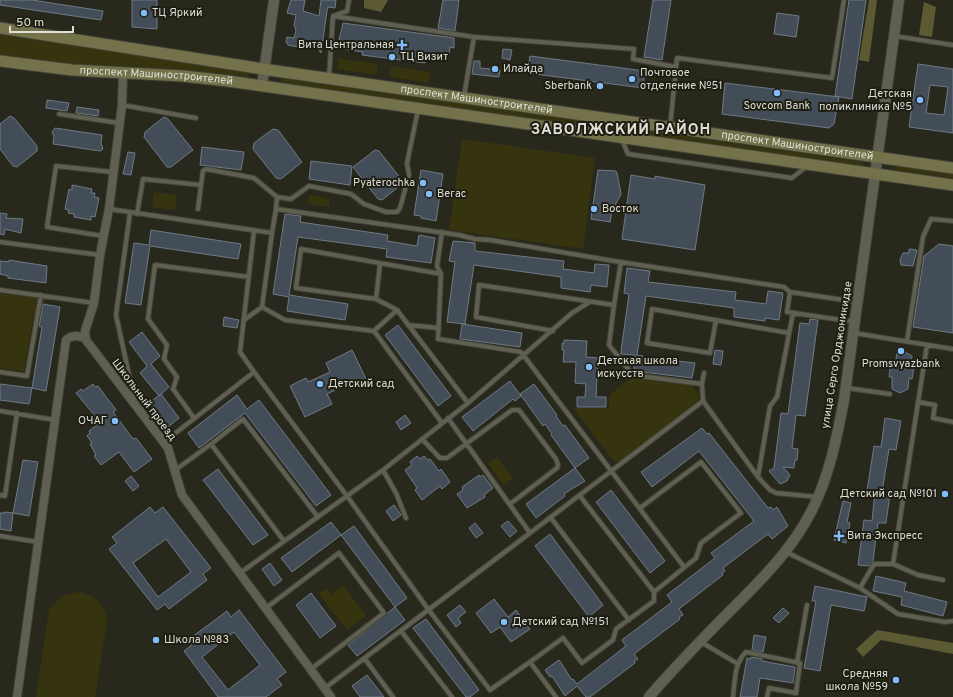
<svg xmlns="http://www.w3.org/2000/svg" width="953" height="697" font-family="Overpass,sans-serif">
	<style>
		.green { fill: #36340f }
		.forest { fill: #5c5a33 }
		.building { fill: #434d57; stroke: #6f7a85; fill-rule: evenodd }
		.lines { fill: none; stroke-linecap: round; stroke-linejoin: round }
		.service-casing { stroke: #424238; stroke-width: 6 }
		.minor-casing { stroke: #424238; stroke-width: 10 }
		.tertiary-casing { stroke: #424238; stroke-width: 12 }
		.secondary-casing { stroke: #424238; stroke-width: 13 }
		.service { stroke: #606052; stroke-width: 4 }
		.minor { stroke: #606052; stroke-width: 8 }
		.tertiary { stroke: #606052; stroke-width: 10 }
		.secondary { stroke: #73724a; stroke-width: 11 }
		.poi-dot { fill: #82bcfa; stroke: #1f1e12; stroke-width: 1.5 }
		.labels { text-anchor: middle; dominant-baseline: central; stroke-width: 4; stroke-linejoin: round; paint-order: stroke }
		.poi-label { font-size: 11px; fill: #dfdfd7; stroke: #1f1e12; text-anchor: start }
		.street-label { font-size: 11px; fill: #dfdfd7; stroke: #1f1e12 }
		.district-label { font-size: 15px; font-weight: bold; letter-spacing: 1px; fill: #dfdfd7; stroke: #1f1e12 }
	</style>
	<rect width="100%" height="100%" fill="#28281c"/>
	<path class="green" d="M0,34L249,73L248,77L184,70L73,64L0,55Z
		M339,58L378,64L376,75L337,69Z
		M391,66L430,72L429,83L389,77Z
		M281,78L863,162V166L281,82Z
		M462,139L595,158L583,249L449,230Z
		M895,166L953,174V178L894,170Z
		M154,192L177,195L175,210L152,207Z
		M309,195L330,199L329,207L307,204Z
		M0,293L37,298L24,371L0,368Z
		M631,377L692,386L700,396L695,403L621,461H614L573,408H609V396Z
		M497,457L513,478L504,485L488,464Z
		M343,585L366,616L347,630L319,594L327,588L332,594Z
		M79,592C96,596 106,605 107,622L95,697H36L49,609L62,596Z"/>
	<path class="forest" d="M364,0H388L381,12L364,8Z
		M869,0H877L869,62L859,60Z
		M924,2L936,7L932,37L919,35Z
		M877,630L953,643V654L881,640L863,657L856,649Z"/>
	<path class="building" d="M0,0H32L103,11L101,20L0,5Z
		M132,0H157V29L132,27Z
		M291,0H305L303,11L319,16L321,0H336L335,8L328,7L327,11L321,53L315,44L299,42L298,47L288,45L286,42L287,37L294,38L296,30L294,25L296,15L287,13Z
		M443,0H459L455,31L438,28Z
		M653,0H671L662,60L644,57Z
		M849,0H866L852,99L835,96Z
		M777,13L799,16L796,37L774,34Z
		M343,23L454,38V48L450,47L449,56L435,54L434,61L425,60V63L362,55L363,52L343,49L344,41L339,40Z
		M503,49L512,50L510,60L502,58Z
		M530,56L645,71L643,88L527,73Z
		M474,61H480V68L500,70L499,77L472,74Z
		M918,64L953,69V133L909,127ZM930,85L948,87L944,115L926,113Z
		M725,83L839,97L834,124L829,128L722,114Z
		M47,100L69,103L67,111L46,108Z
		M77,107L99,110L98,116L76,113Z
		M10,116L14,118L37,146V151L17,167L13,166L0,149V124Z
		M164,117L168,119L193,150L171,167H167L144,137L145,132Z
		M55,128L102,135L101,143L103,149L100,151L53,144L54,136L52,132Z
		M273,129L278,130L302,162L281,179L276,178L253,149L254,143Z
		M202,147L244,152L241,170L200,165Z
		M375,150L379,151L402,180V184L382,200L378,199L353,167Z
		M128,152L135,153L131,175L123,174Z
		M311,161L352,166L350,185L309,179Z
		M421,170L443,174L436,221L421,218V216L414,215Z
		M598,170L616,171L617,173L621,194L612,211L610,222L591,219Z
		M631,175L655,179V176L705,185L695,250L622,239Z
		M72,185L92,189L91,193H95L94,197L99,198L95,217L91,216V220L74,217V214L68,213L69,210L65,209L69,189L72,190Z
		M0,213L7,214L6,218L23,219L21,233L5,229L4,235L0,234Z
		M285,214L301,216L300,222L388,235L387,241L417,246L419,235L435,238L431,263L386,257L387,249L298,237L289,295L348,304L345,320L287,311L289,297L273,294Z
		M151,230L241,244L238,259L150,246L141,305L125,303L134,243L149,245Z
		M453,241L475,243V251L564,261L563,269L594,273L595,264L609,265L607,287L591,285L590,292L561,288V277L474,265L465,324L447,322L455,262L449,261Z
		M939,244L953,246V333L913,327L924,256Z
		M909,249L917,250L913,266L901,265L900,260L903,253H909Z
		M9,260L47,266L46,283L8,278V276L0,274V261L9,262Z
		M627,268L650,271L648,282L736,292L735,300L766,304L768,291L783,293L779,320L765,318V321L734,317V308L646,296L637,355L643,356V357L695,363L692,378L634,371L635,355L621,354V351L629,294L624,293Z
		M43,304L60,307L46,391L32,388L42,327L39,326Z
		M224,317L239,320L237,328L223,326Z
		M810,319L818,320L805,416L796,415L792,448L798,449L797,460H795L794,468L783,467L790,475L787,481L780,484L769,471L774,468L781,413L788,414L800,323L809,324Z
		M462,324L522,333L520,347L460,339Z
		M398,325L451,396L438,406L385,335Z
		M142,332L160,356L151,364L169,387L159,396L140,373L147,366L129,342Z
		M564,340L587,341L586,357L598,358L596,397H606V407H577V397H585L586,384L575,383L576,362H563L564,350H562V343L564,344Z
		M352,350L367,381L353,388L350,383L327,394L332,404L305,417L290,386L306,378L308,382L330,372L326,363Z
		M715,350L723,351L721,365L713,364Z
		M905,352L912,356L911,367H914L912,379L909,378L908,389L900,393L892,389V377H889L891,363L895,364L897,353Z
		M510,381L521,396L515,401L513,399L473,431L462,417Z
		M0,384L32,388L29,404L0,400Z
		M93,384L95,387L98,386L116,410L113,412L133,439L136,438L152,459L134,472L119,452L101,465L94,456L96,455L90,444L92,443L87,436L90,433L89,431L100,422L76,393L81,389L83,391Z
		M534,384L557,415L556,416L563,426L565,425L589,458L575,468L551,435L552,434L545,424L543,426L520,394Z
		M161,394L179,418L168,427L149,403Z
		M237,395L247,409L259,400L331,495L316,506L245,413L199,448L188,433Z
		M405,415L411,423L401,430L396,422Z
		M885,418L901,421L896,450L889,449L882,492L890,494L886,523H878L873,561L869,566L858,565L864,520L872,521L875,492L867,491L874,446L881,447Z
		M702,428L707,434L709,433L768,508L771,507L773,510L777,507L788,526L772,539L768,534L723,568L725,571L722,573L723,575L679,609L683,615L679,617L680,619L634,654L638,659L634,661L635,663L590,697H586L577,686L565,696L552,676L550,677L545,670L559,660L572,680L573,679L577,684L626,646L622,640L672,602L667,595L715,558L711,553L754,521L699,451L652,487L641,472Z
		M417,456L420,459L424,456L428,460L430,459L439,471L441,469L450,482L442,489L440,486L422,500L415,490L417,488L405,470L412,465L410,462Z
		M23,460L38,462L29,516L13,513Z
		M575,468L585,481L570,490L564,494L565,496L536,518L526,504Z
		M218,469L268,535L253,545L203,480Z
		M479,475L480,477L483,475L493,488L484,495L485,497L467,508L457,494L463,490L462,487Z
		M131,476L139,486L133,491L125,481Z
		M611,490L665,561L650,573L596,502Z
		M843,501L851,503L847,522L850,523L846,543L834,540Z
		M394,505L401,515L393,521L386,511Z
		M150,507L155,513L163,507L211,568L203,574L207,580L169,609L165,604L157,610L109,549L117,543L112,537ZM166,539L191,572L158,597L133,563Z
		M4,512L13,513L11,531L0,529V513H4Z
		M508,521L517,531L510,537L501,526Z
		M331,522L341,535L292,572L281,558Z
		M475,523L483,533L476,538L469,528Z
		M354,526L407,598L395,607L341,535Z
		M550,534L603,605L589,617L535,546Z
		M270,563L282,580L274,586L262,569Z
		M876,576L906,583L904,591L947,602L943,616L901,605L902,597L873,591Z
		M815,586L867,597L864,611L831,605L820,671L804,668L816,601H812Z
		M311,593L336,626L320,638L296,605Z
		M494,599L508,617L516,610L530,629L511,642L500,627L491,633L476,613Z
		M460,605L466,612L458,618L461,623L456,627L447,615Z
		M395,607L405,620L357,656L348,645Z
		M783,608L789,613L779,623L773,618Z
		M239,610L286,672L277,679L282,685L266,697H218L184,651L192,645L188,640L227,611L231,617ZM234,632L260,665L228,690L202,657Z
		M426,619L479,690L470,697H466L413,628Z
		M754,635L766,637L763,652L752,650Z
		M751,657L762,659V661L795,667L793,683L760,678L757,697H740L747,658L750,659Z
		M367,675L384,697H360L352,686Z"/>
	<g class="lines">
		<defs>
			<path id="service" d="M333,16L474,37
				M894,36L953,45
				M329,77L333,16L347,11L349,0
				M464,96L474,37L634,49L633,59L676,67
				M122,105L196,118
				M59,114L119,123
				M670,127L677,58L832,78L844,0
				M622,140L628,154L792,178L807,166
				M109,209L272,233L276,209L459,235L475,239L490,240L614,261L784,287L790,292L787,312L855,322
				M198,209L201,185
				M276,209L277,197
				M130,213L116,315L135,402
				M137,214L143,179L201,185L203,171L206,169L254,178L277,197L291,199L309,186L351,194L364,204L386,212H397L400,208L409,175L407,163L418,110
				M442,232L437,266L441,274L438,339L521,352L684,567
				M272,233L262,307L285,320L374,331L442,423
				M103,236L47,227L56,166L112,172
				M0,242L100,255
				M0,290L94,303
				M790,292L857,302
				M376,299L380,264
				M614,305L609,345L633,375L702,384
				M793,313L777,397L770,406L758,477L770,490L776,493L818,497
				M244,320L262,307
				M716,320L710,353L647,343L652,309C698,317 743,325 789,333
				M408,325L439,328
				M374,331L397,310
				M553,331L476,317L479,285L614,305L621,262
				M854,333L953,349
				M907,341L923,237L931,219L953,221
				M927,345L893,564L918,575L943,580
				M0,372L27,376L41,295
				M254,372L240,352L254,231
				M847,388L890,394
				M703,401L758,477
				M918,402L935,405L933,418L953,422
				M468,403L572,313L588,303
				M0,411L55,420
				M194,418L173,389L177,377L164,359L167,345L148,319L155,265L249,277
				M422,439L440,458H447L512,410H519L556,459L558,465L557,468L510,504
				M164,442L254,372L347,496L428,609L490,690L530,662L556,697
				M383,470L396,493L406,518
				M174,471L211,444
				M0,495L5,496L17,413
				M580,496L654,592
				M551,518L629,620
				M530,533L703,401L702,384L704,373
				M0,536L38,542
				M284,541L211,444L243,419L318,517
				M786,552L860,588L898,614L945,622L953,621
				M240,573L383,470L468,403L397,310L376,299L296,288L301,249L441,274
				M860,588L874,564H893
				M266,608L339,553L384,613L311,669
				M401,631L452,697
				M701,642L738,664
				M365,659L393,697
				M530,662L563,638L582,663L613,640L616,629L654,601V592L696,558L701,543L741,513L701,462L640,508
				M797,663L807,605
				M325,688L530,533L448,418
				M733,697C735,682 734,663 746,652L800,663L796,693L769,688L767,697"/>
			<path id="minor" d="M123,74L122,105L109,209L100,255L94,303L85,331L86,340L168,448L182,495L331,697
				M17,697L66,340C72,334 78,336 85,338"/>
			<path id="tertiary" d="M262,86L274,0
				M649,697C677,664 708,633 739,602C767,574 794,546 812,510C829,477 837,437 844,400L899,0"/>
			<g id="secondary">
				<path id="s1" d="M0,28L276,71L953,168"/>
				<path id="s2" d="M0,61L72,70L183,76L228,81L953,185"/>
			</g>
		</defs>
		<use href="#service" class="service-casing"/>
		<use href="#minor" class="minor-casing"/>
		<use href="#tertiary" class="tertiary-casing"/>
		<use href="#secondary" class="secondary-casing"/>
		<use href="#service" class="service"/>
		<use href="#minor" class="minor"/>
		<use href="#tertiary" class="tertiary"/>
		<use href="#secondary" class="secondary"/>
	</g>
	<g class="poi-dot">
		<circle cx="144" cy="13" r="4"/>
		<path d="M400 39h4v4h4v4h-4v4h-4v-4h-4v-4h4z"/>
		<circle cx="392" cy="57" r="4"/>
		<circle cx="495" cy="69" r="4"/>
		<circle cx="632" cy="79" r="4"/>
		<circle cx="600" cy="86" r="4"/>
		<circle cx="777" cy="93" r="4"/>
		<circle cx="920" cy="100" r="4"/>
		<circle cx="423" cy="183" r="4"/>
		<circle cx="429" cy="194" r="4"/>
		<circle cx="594" cy="209" r="4"/>
		<circle cx="901" cy="351" r="4"/>
		<circle cx="589" cy="367" r="4"/>
		<circle cx="320" cy="384" r="4"/>
		<circle cx="115" cy="421" r="4"/>
		<circle cx="945" cy="494" r="4"/>
		<path d="M837 530h4v4h4v4h-4v4h-4v-4h-4v-4h4z"/>
		<circle cx="504" cy="622" r="4"/>
		<circle cx="156" cy="640" r="4"/>
		<circle cx="896" cy="680" r="4"/>
	</g>
	<g class="labels">
		<g class="poi-label">
			<text x="152" y="13">ТЦ Яркий</text>
			<text x="394" y="45" text-anchor="end">Вита Центральная</text>
			<text x="400" y="57">ТЦ Визит</text>
			<text x="503" y="69">Илайда</text>
			<text x="640" y="73">Почтовое<tspan x="640" dy="13">отделение №51</tspan></text>
			<text x="592" y="86" text-anchor="end">Sberbank</text>
			<text x="912" y="94" text-anchor="end">Детская<tspan x="912" dy="13">поликлиника №5</tspan></text>
			<text x="777" y="106" text-anchor="middle">Sovcom Bank</text>
			<text x="415" y="183" text-anchor="end">Pyaterochka</text>
			<text x="437" y="194">Вегас</text>
			<text x="602" y="209">Восток</text>
			<text x="597" y="361">Детская школа<tspan x="597" dy="13">искусств</tspan></text>
			<text x="901" y="364" text-anchor="middle">Promsvyazbank</text>
			<text x="328" y="384">Детский сад</text>
			<text x="107" y="421" text-anchor="end">ОЧАГ</text>
			<text x="937" y="494" text-anchor="end">Детский сад №101</text>
			<text x="847" y="536">Вита Экспресс</text>
			<text x="512" y="622">Детский сад №151</text>
			<text x="164" y="640">Школа №83</text>
			<text x="888" y="674" text-anchor="end">Средняя<tspan x="888" dy="13">школа №59</tspan></text>
		</g>
		<g class="street-label">
			<text stroke="none"><textPath href="#s2" startOffset="157">проспект Машиностроителей</textPath></text>
			<text stroke="none"><textPath href="#s1" startOffset="482">проспект Машиностроителей</textPath></text>
			<text stroke="none"><textPath href="#s1" startOffset="806">проспект Машиностроителей</textPath></text>
			<text transform="translate(837 355) rotate(-81)">улица Серго Орджоникидзе</text>
			<text transform="translate(144 400) rotate(53)">Школьный проезд</text>
		</g>
		<g class="district-label">
			<text x="621" y="130">ЗАВОЛЖСКИЙ РАЙОН</text>
		</g>
	</g>
	<path d="M10 26v6h63v-6" fill="none" stroke="#dfdfd7" stroke-width="2"/>
	<text x="16" y="26" font-size="12" fill="#dfdfd7" stroke="#1f1e12" stroke-width="3" paint-order="stroke">50 m</text>
</svg>
